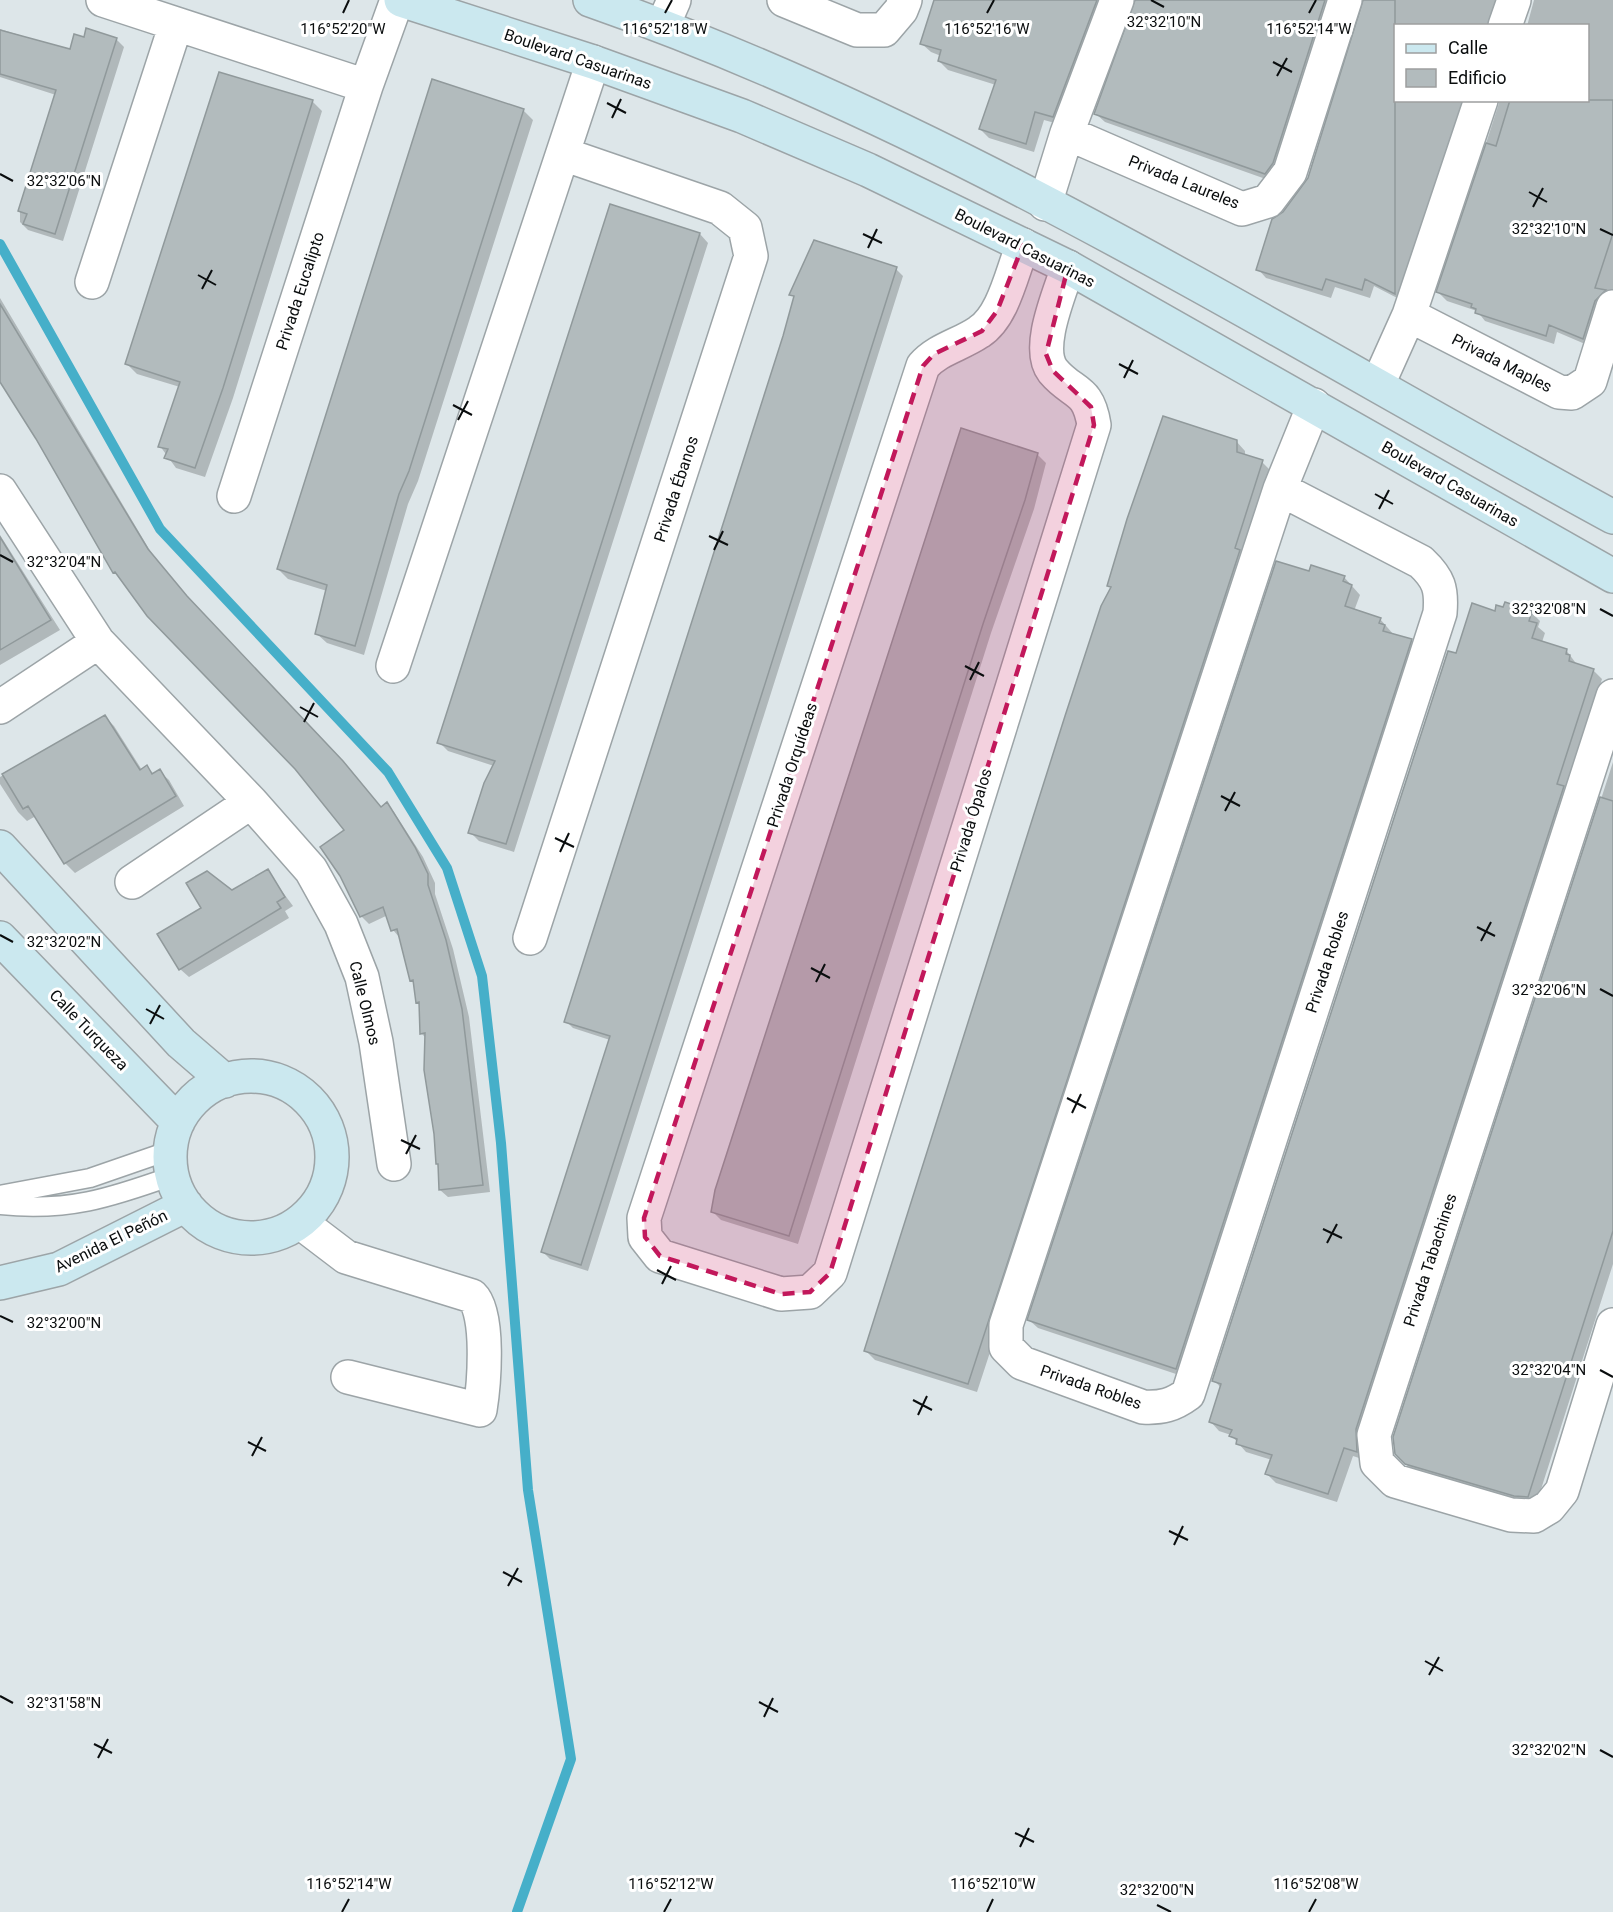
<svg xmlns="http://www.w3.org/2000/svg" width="1613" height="1912" font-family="Roboto,sans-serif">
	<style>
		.shadow { fill: #0003 }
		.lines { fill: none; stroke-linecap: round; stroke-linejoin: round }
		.stream { stroke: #46afc9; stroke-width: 10 }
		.building { fill: #b2bbbd; stroke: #90999b; stroke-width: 1.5 }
		.lane-casing { stroke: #9ca4a7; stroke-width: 21 }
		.street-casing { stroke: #9ca4a7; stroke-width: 36 }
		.secondary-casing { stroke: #9ca4a7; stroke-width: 36 }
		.lane { stroke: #fff; stroke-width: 18 }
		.street { stroke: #fff; stroke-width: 33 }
		.secondary { stroke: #cbe8ef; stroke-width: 33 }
		.marked { fill: #c2185b; fill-opacity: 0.2; stroke: #c2185b; stroke-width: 4.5; stroke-dasharray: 12 8; stroke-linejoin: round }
		.ticks { fill: none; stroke: #0a0d0e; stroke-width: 2 }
		.labels { text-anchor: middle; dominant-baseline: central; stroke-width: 6; stroke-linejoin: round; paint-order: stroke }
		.street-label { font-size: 16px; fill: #0a0d0e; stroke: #fff }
		.ticks-label { font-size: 15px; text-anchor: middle; fill: #0a0d0e; stroke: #fff; stroke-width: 6; stroke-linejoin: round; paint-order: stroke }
	</style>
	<rect width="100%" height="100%" fill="#dde6e9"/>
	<path class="shadow" d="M936,0H1110L1062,125L1044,120L1034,152L989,138L980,129L996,85L948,70L939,61L941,56L931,52L922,44Z
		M1137,0H1338L1274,182L1105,122L1096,114Z
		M1365,0H1508L1497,26H1396V100H1473L1403,301L1374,286L1370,298L1335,287L1331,298L1266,278L1258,269L1284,213L1309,178Z
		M1534,0H1613V300L1592,347L1557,332L1554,344L1485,321L1477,311L1447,301L1438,292L1500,100H1588V26H1527Z
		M0,29L71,51L116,39L124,47L63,241L28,230L20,222V210L56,95L0,77Z
		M312,101L322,111L233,398L205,477L176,468L160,446L180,387L137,374L127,364Z
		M523,110L533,120L418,481L408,504L364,655L327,643L317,634L327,591L288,579L278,569Z
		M700,234L708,243L514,852L479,841L470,832L494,766L448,751L439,742Z
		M896,269L903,276L588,1271L550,1259L543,1252L610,1040L573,1028L566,1021L795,298L791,294Z
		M0,298L155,559L194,606L381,808L387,804L394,812L423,857L435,883V894L453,949L469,1017L490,1192L448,1197L440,1190L426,1038L422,1034L420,1005L417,1002L415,984L411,980L400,938L393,930L388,915L369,924L361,916L347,831L297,768L114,572L0,377Z
		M1164,418L1236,441L1245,451V456L1262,462L1271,471L1249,560L977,1392L875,1360L866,1351L1112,588L1109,585Z
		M1037,454L1046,463L1034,509L991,633L798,1244L721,1220L712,1211Z
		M0,535L60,630L0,665Z
		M1310,573L1344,577L1360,595L1354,611L1380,619L1394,635L1411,641L1420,649L1185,1377L1038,1328L1029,1320Z
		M1496,612H1531L1540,621L1538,627L1545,633L1542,642L1566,650L1578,666L1593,670L1602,679L1365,1460L1353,1456L1337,1502L1276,1483L1267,1474L1272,1460L1246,1452L1231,1435L1219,1431L1211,1422L1221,1388L1214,1380L1457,655Z
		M105,717L114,726L142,770L147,767L154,774L159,771L169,780L184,806L75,873L65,863L36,816L27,821L18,812L0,784V777Z
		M1613,762V1264L1536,1505L1415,1473L1396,1454L1395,1437Z
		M267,871L293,906L285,911L289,918L189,977L180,969L232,892Z"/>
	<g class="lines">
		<path class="stream" d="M0,244L160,529L388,772L447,868L482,976L501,1143L528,1490L571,1759L517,1912"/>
	</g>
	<path class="building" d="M934,0H1097L1053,117L1035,112L1026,144L979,129L996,80L938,61L941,50L920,44Z
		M1135,0H1325L1273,163L1265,174L1094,114Z
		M1363,0H1395V294L1365,279L1362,290L1326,279L1322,290L1256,270L1272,219L1283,212L1308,178Z
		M86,28L117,38L55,234L23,224L27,214L18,211L56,90L0,74V30L70,49L74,34L84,37Z
		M219,72L313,100L223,388L195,468L164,458L168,449L158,447L180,382L125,364Z
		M432,79L524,109L409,471L399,494L355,646L315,634L327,585L277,569Z
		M1510,100H1613V233L1595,288L1606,290L1595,301L1583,339L1549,325L1546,336L1475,313L1476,309L1471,307L1472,304L1436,292L1486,143L1496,146Z
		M610,204L700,233L506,844L468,833L484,783L495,761L437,743Z
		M814,240L897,267L581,1265L541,1252L610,1036L564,1022L783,336L794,296L789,295Z
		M0,304L148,549L187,596L343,761L381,807L387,802L415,847L428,874V885L446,940L462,1009L483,1185L439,1190L438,1164H436L434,1134L424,1070L425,1033L420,1034L419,1002L416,1003L413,980L410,981L397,929L391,931L383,907L360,917L340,876L320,847L344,830L295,769L147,616L115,572L113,573L36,439L0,382Z
		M1163,416L1237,440V452L1263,460L1235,548L1240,550L968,1384L864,1351L1065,716L1101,606L1111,587L1107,586L1127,519Z
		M961,428L1038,453L1025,500L983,624L789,1236L711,1212L715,1190Z
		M0,537L51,620L0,650Z
		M1276,561L1309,571L1311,565L1345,576L1343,581L1352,585L1345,606L1381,618L1379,623L1385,625L1383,631L1412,639L1176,1369L1027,1320Z
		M1505,602L1532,611L1529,621L1537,623L1532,638L1567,649L1566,654L1570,655L1569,661L1594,669L1557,784L1564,786L1356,1429L1357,1452L1344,1448L1328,1494L1265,1474L1272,1455L1236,1444L1237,1439L1229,1436L1232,1430L1209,1422L1221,1384L1212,1381L1448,651L1456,653L1472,603L1495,611L1496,605L1503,607Z
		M105,715L140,770L147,765L152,774L160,769L176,796L64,864L28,806L23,809L2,774Z
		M1600,797L1613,801V1231L1528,1497L1514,1496L1405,1464L1395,1454L1393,1437Z
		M268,869L285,897L277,902L281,908L179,970L157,934L201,908L186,883L207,871L232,890Z"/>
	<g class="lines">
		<defs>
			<path id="lane" d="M0,1195L90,1178L171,1150
				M0,1205C68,1212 110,1198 172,1176"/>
			<path id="street" d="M103,0L366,86
				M784,0L857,30H884L901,10L905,0
				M663,25L674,0
				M1505,26L1514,0
				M1067,133L1242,209L1268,201L1290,172L1345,0
				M1045,204L1067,133L1117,0
				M1023,245C1012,271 1004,316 979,332C960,345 938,349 923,366L644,1218L645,1237L660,1256L781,1294L810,1292L830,1273L1094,425C1088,387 1073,395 1053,371C1035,348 1060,293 1068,267
				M92,282L176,24
				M1409,315L1559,392L1572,393L1590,381L1613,307
				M1378,384L1409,315L1481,100
				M1280,489L1421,562C1439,579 1442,589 1440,613L1188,1394C1173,1405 1162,1408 1143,1407L1022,1363L1006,1347V1325L1280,489L1314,405
				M0,491L98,642L251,802L311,870L341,924L362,977L376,1042L394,1164
				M234,496L366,86L397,0
				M393,666L593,62
				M1613,696L1374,1435L1377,1463L1395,1481L1511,1515L1534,1516L1549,1507L1562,1491L1613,1325
				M0,707L98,642
				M132,882L251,802
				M530,938L751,256L745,228L720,208L563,154
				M300,1222L346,1257L472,1296C490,1313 484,1385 480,1410L348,1377"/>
			<path id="secondary" d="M401,0L593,62L742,116L868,170L1068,267L1613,576
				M590,0C952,126 1278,335 1613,517
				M0,847L181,1043L225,1081
				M0,938L178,1122
				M170 1157a81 81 0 1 1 162 0a81 81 0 1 1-162 0Z
				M0,1283L59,1269L186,1205"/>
		</defs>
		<use href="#lane" class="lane-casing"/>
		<use href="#street" class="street-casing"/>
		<use href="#secondary" class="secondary-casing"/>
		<use href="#lane" class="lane"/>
		<use href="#street" class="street"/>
		<use href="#secondary" class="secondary"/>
	</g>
	<path class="marked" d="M1023,245L1068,267L1046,354L1053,371L1091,407L1094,425L830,1273L810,1292L781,1294L660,1256L645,1237L644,1218L923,366L934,354L982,331L997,311Z"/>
	<path class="ticks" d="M1151,0L1164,7M343,13L349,0M665,13L672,0M987,13L994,0M1309,13L1316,0M1273,62L1292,72M1277,76L1287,58M607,103L626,113M612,118L621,99M0,174L13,181M1529,192L1547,202M1533,207L1543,188M1600,229L1613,235M863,234L882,243M868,248L877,229M198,275L216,285M202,289L212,270M1119,364L1138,374M1124,378L1133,360M453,405L472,415M458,420L468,401M1375,494L1393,504M1379,509L1389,490M709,536L728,545M714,550L723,531M0,555L13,562M1600,609L1613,616M965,666L984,676M970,680L979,662M300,707L318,717M304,722L314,703M1221,796L1240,806M1225,811L1235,792M555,838L574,847M560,852L569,833M1477,927L1495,936M0,935L13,942M1481,941L1491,922M811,968L830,978M816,982L825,964M1600,989L1613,996M146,1009L164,1019M150,1024L160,1005M1067,1098L1086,1108M1072,1113L1081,1094M401,1140L420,1149M406,1154L416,1135M1323,1229L1342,1238M1327,1243L1337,1224M657,1270L676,1280M662,1284L671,1266M0,1316L13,1322M1600,1370L1613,1377M913,1400L932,1410M918,1415L927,1396M248,1442L266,1451M252,1456L262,1437M1169,1531L1188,1540M1174,1545L1183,1526M503,1572L522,1582M508,1586L518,1568M1425,1661L1443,1671M1429,1675L1439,1657M0,1696L13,1703M759,1702L778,1712M764,1717L773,1698M94,1744L112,1753M1600,1750L1613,1757M98,1758L108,1739M1015,1833L1034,1842M1020,1847L1029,1828M1157,1905L1171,1912M342,1912L349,1899M664,1912L671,1899M987,1912L993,1899M1309,1912L1316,1899"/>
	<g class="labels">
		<g class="street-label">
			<text transform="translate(578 59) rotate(19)">Boulevard Casuarinas</text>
			<text transform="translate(1184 182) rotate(22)">Privada Laureles</text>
			<text transform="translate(1025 248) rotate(27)">Boulevard Casuarinas</text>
			<text transform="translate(300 291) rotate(-72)">Privada Eucalipto</text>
			<text transform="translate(1502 363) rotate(27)">Privada Maples</text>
			<text transform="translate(1450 484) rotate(30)">Boulevard Casuarinas</text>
			<text transform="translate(676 489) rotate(-72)">Privada Ébanos</text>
			<text transform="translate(792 765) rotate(-72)">Privada Orquídeas</text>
			<text transform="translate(971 820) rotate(-73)">Privada Ópalos</text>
			<text transform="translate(1327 962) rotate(-72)">Privada Robles</text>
			<text transform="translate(365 1003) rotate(76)">Calle Olmos</text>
			<text transform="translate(89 1030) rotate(46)">Calle Turqueza</text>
			<text transform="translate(111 1241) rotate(-26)">Avenida El Peñón</text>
			<text transform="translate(1430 1260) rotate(-72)">Privada Tabachines</text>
			<text transform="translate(1091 1387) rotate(19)">Privada Robles</text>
		</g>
	</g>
	<g class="ticks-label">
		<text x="1164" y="27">32°32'10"N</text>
		<text x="343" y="34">116°52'20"W</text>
		<text x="665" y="34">116°52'18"W</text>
		<text x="987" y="34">116°52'16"W</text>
		<text x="1309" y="34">116°52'14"W</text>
		<text x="64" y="186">32°32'06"N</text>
		<text x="1549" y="234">32°32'10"N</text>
		<text x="64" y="567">32°32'04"N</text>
		<text x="1549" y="614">32°32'08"N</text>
		<text x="64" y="947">32°32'02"N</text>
		<text x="1549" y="995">32°32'06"N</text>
		<text x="64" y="1328">32°32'00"N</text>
		<text x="1549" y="1375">32°32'04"N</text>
		<text x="64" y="1708">32°31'58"N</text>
		<text x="1549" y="1755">32°32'02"N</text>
		<text x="349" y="1889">116°52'14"W</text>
		<text x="671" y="1889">116°52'12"W</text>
		<text x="993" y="1889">116°52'10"W</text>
		<text x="1316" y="1889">116°52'08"W</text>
		<text x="1157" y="1895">32°32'00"N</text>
	</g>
	<rect x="1394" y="24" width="195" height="78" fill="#ffffff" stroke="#9d9e9f" stroke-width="1.5"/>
	<rect x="1406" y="44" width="30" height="9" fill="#cbe8ef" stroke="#9d9e9f" stroke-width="1.5"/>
	<text x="1448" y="54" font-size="18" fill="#0a0d0e">Calle</text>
	<rect x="1406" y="69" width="30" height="18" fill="#b2bbbd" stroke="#9d9e9f" stroke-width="1.5"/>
	<text x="1448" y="84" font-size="18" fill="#0a0d0e">Edificio</text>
</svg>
